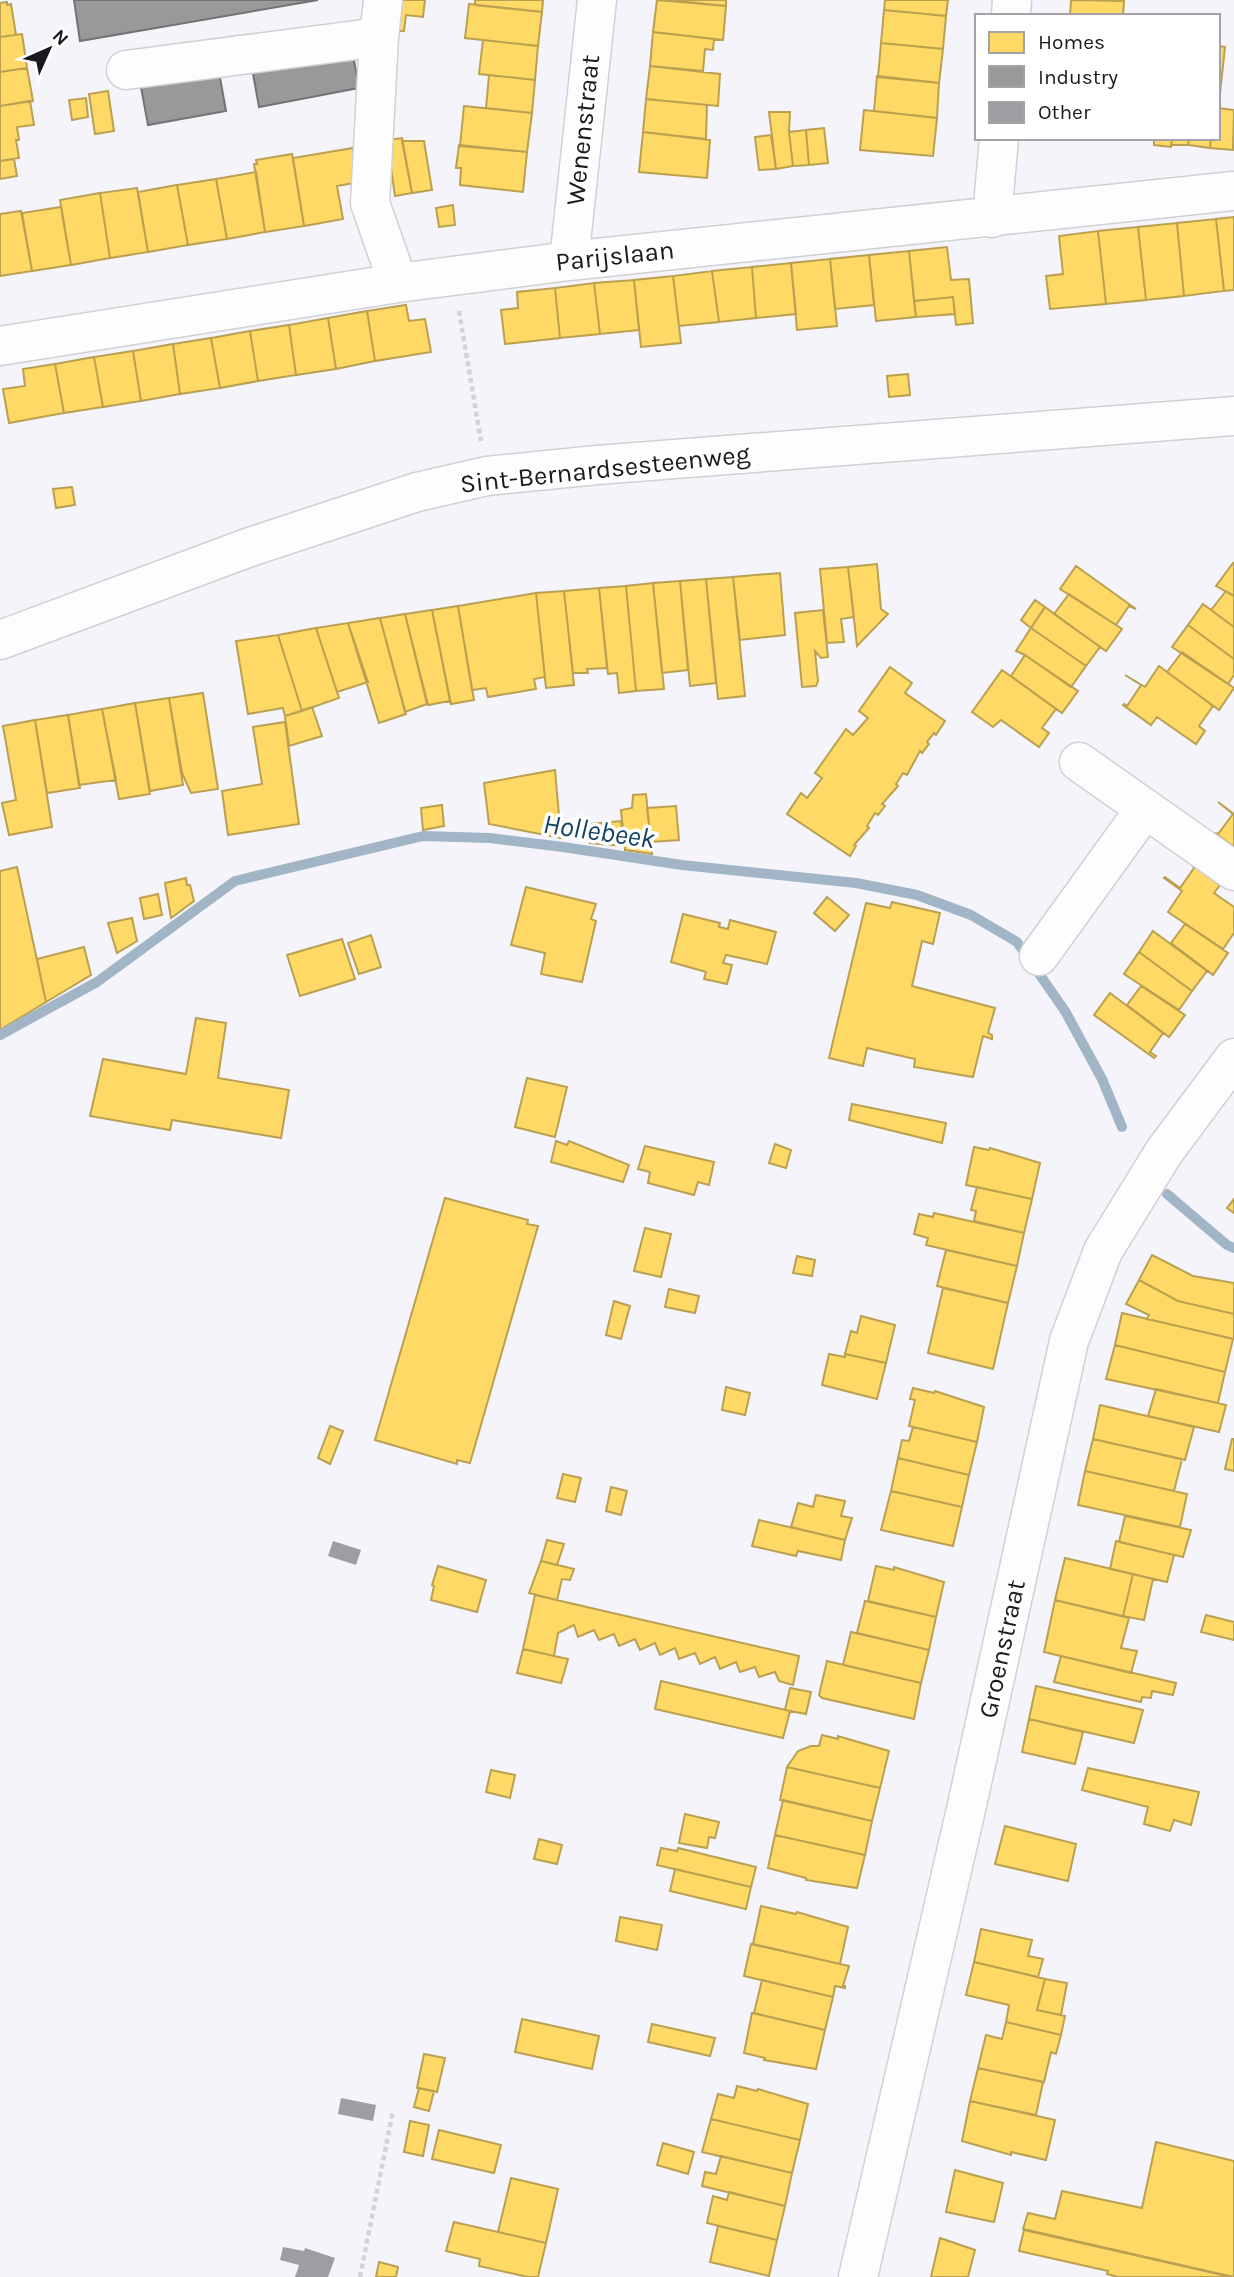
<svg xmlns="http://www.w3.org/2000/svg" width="1234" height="2277" font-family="Karla,sans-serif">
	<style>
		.homes { fill: #ffd966; stroke: #baa050; stroke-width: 2 }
		.industry { fill: #999; stroke: #737374; stroke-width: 2 }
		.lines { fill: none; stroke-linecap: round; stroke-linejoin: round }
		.stream { stroke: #a2b5c6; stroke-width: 10 }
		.building { fill: #9d9ea2 }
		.minor-casing { stroke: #d1d1d5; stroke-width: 41 }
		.major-casing { stroke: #d1d1d5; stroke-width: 41 }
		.path { stroke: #d3d3d5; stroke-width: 4.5; stroke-dasharray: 5 3.5; stroke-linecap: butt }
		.minor { stroke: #fdfdfe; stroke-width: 38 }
		.major { stroke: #fdfdfe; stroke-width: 38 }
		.labels { text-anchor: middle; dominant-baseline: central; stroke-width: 7; stroke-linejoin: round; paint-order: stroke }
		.street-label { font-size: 26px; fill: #1a1a1e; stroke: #fff }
		.water-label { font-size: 28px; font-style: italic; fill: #154363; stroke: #fff }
	</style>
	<rect width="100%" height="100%" fill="#f4f4fa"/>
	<path class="homes" d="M400,0H425L423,17L406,15L404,31H398Z
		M475,0H543L542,12L475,5Z
		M657,0L726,6L723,40L653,32Z
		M668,0H726V6Z
		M885,0H948L946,16L884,10Z
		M1071,0L1124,1L1123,16H1070Z
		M7,2V5L11,4L16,35L0,37V3Z
		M469,4L542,12L538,46L465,38Z
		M884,10L946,16L943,49L881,43Z
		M653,32L714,39L713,50L705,49L703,71L650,66Z
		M22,34L27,68L0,72V37Z
		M483,40L538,46L535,80L479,74Z
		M881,43L943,49L939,83L878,77Z
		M1218,46L1225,47L1219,103H1218Z
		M650,66L720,74L718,106L646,99Z
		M27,68L33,101L0,106V72Z
		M489,75L535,80L532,113L486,108Z
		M877,76L939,83L937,118L874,111Z
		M108,91L114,131L95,134L89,94Z
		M86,98L88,117L72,120L69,100Z
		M646,99L707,105L706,139L643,132Z
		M30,101L34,125L17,127L19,140H16L19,158L0,161V106Z
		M464,106L532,113L527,152L460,146Z
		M1218,108L1234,110L1233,150L1210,148L1211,138H1218Z
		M864,110L937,118L933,156L860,150Z
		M769,112H790L789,132L793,166L776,169Z
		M824,128L828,163L809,165L806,130Z
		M806,130L809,165L793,166L789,132Z
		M643,132L710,140L707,178L639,172Z
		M771,135L776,169L759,170L755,137Z
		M402,138L412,193L395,196L387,140Z
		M1154,138H1172L1171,147L1154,145Z
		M1172,138H1189L1188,145H1171Z
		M1189,138H1211L1210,148L1188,145Z
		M402,141H424L432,190L412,193Z
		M459,145L527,152L523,192L460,185L461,168H456Z
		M353,148L359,182L337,186L343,219L304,226L293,158Z
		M292,154L304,226L265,232L254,164H257L256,160Z
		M14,159L17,176L0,179V161Z
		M256,172L265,232L227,239L216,179Z
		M216,179L227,239L188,245L177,185Z
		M177,185L188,245L148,252L138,192Z
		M137,188L148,252L110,258L100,193Z
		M100,193L110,258L71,265L60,200Z
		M453,205L455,225L439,227L436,208Z
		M61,207L71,265L32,271L22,213Z
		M21,211L32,271L0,276V214Z
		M1234,217V290L1224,291L1216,219Z
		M1216,219L1224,291L1184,296L1177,223Z
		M1177,223L1184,296L1146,300L1138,227Z
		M1138,227L1146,300L1106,304L1098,231Z
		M1098,231L1106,304L1050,309L1046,276L1063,274L1059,236Z
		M947,247L951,280L969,279L973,323L956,325L953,297L914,301L909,251Z
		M909,251L916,317L876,321L869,255Z
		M869,255L874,305L835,309L830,259Z
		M830,259L837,326L797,330L791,263Z
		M791,263L796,314L756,318L752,267Z
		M752,267L756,318L719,322L712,271Z
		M712,271L719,322L679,326L673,276Z
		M673,276L681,343L641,347L634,280Z
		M634,280L639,330L600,334L594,283Z
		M594,283L600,334L560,338L555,288Z
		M555,288L560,338L505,344L501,310L518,308L517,292Z
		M953,297L955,314L916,317L914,301Z
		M406,305L409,321L425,319L431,352L375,361L367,311Z
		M367,311L375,361L336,369L328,318Z
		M328,318L336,369L296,375L289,325Z
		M289,325L296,375L258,381L250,331Z
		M250,331L258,381L220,388L211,338Z
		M211,338L220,388L180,394L173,344Z
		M173,344L180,394L141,401L133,351Z
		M133,351L141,401L103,407L94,357Z
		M94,357L103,407L64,413L55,364Z
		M55,364L64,413L9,423L3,389L25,386L23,369Z
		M908,374L910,395L889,397L887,376Z
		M72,487L75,505L56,508L53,489Z
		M1233,563L1234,564V596L1216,586Z
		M877,564L881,609L888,614L857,646L848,567Z
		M1076,566L1136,609L1129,606L1116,625L1060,589Z
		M848,567L854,617L841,619L844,642L827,643L820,569Z
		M780,573L785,635L740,640L733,577Z
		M733,577L745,696L718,699L706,579Z
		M706,579L716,683L690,686L680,581Z
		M680,581L688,670L662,673L653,583Z
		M653,583L664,689L636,691L626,586Z
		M626,586L636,691L619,693L617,673L608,674L599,588Z
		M599,588L607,668L587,669L588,673H573L564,591Z
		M564,591L574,685L546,688L536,593Z
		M1226,591L1234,596V627L1211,610Z
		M536,593L545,677L534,679L536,689L488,697L486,688L472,690L458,606Z
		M1069,594L1122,629L1106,651L1054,614Z
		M1035,600L1045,607L1031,628L1021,620Z
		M1203,604L1234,627V659L1188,625Z
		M458,606L474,700L451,704L432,610Z
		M1045,607L1100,647L1086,666L1031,628Z
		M432,610L450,701L428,705L405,614Z
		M823,610L828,657L821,658L815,651L818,681L816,686L802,687L795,613Z
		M405,614L427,704L405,712L380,618Z
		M380,618L406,714L379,723L348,623Z
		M348,623L368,682L337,692L316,628Z
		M1188,625L1234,659V675L1228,684L1172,647Z
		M316,628L339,698L302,711L278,635Z
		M1031,628L1086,666L1071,687L1025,655L1016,651Z
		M278,635L302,711L285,716L283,708L248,714L236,641Z
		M1182,652L1234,688L1219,710L1167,672Z
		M1025,655L1078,691L1062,713L1011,676Z
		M1159,666L1213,706L1199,726L1205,731L1196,744L1157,717L1151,725L1123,705L1124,704L1127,706L1141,685L1125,675L1145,687Z
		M890,667L912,683L905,693L945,721L936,735L934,733L927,742L929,744L922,753L920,751L907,775L903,773L896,784L898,786L882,804L885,806L878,815L875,813L867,826L869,828L854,845L856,846L850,856L787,814L801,793L807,798L822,778L815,773L846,729L853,735L868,718L859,711Z
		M1002,670L1056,709L1042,728L1049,733L1039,747L1001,720L993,727L972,712Z
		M203,693L218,789L191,793L182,773L169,698Z
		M169,698L183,785L150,791L135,703Z
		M135,703L150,794L119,799L102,709Z
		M312,707L322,736L289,746L285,716Z
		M102,709L116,780L79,785L68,715Z
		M68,715L80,788L47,793L35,720Z
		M35,720L52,827L9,835L2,803L16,800L3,726Z
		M285,722L299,824L228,835L222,791L262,784L253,727Z
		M555,770L561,838L489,824L484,783Z
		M646,794L652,854L625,850L621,810L632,808L633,795Z
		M1218,802L1234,814V847L1215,833L1218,834L1233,814Z
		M442,805L444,826L423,830L421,808Z
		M676,806L679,840L651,842L647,808Z
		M621,821L624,846L590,843L591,824Z
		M1192,865L1220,885L1214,893L1234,907V933L1223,949L1168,912L1182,891L1164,878L1165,877L1180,888L1194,868Z
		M17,867L46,1002L0,1030V871Z
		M186,878L187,885H190L194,901L171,918L165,883Z
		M526,887L596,904L591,919L596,921L582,982L541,974L545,953L511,945Z
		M158,894L162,915L144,919L140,898Z
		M827,897L849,915L835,931L814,913Z
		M892,902L940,913L933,944L922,941L912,986L995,1008L988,1033L992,1035V1039L983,1036L973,1077L914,1067L915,1059L867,1048L863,1066L829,1058L866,903L890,908Z
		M683,914L720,923L719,927L728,929L730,920L776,932L767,964L726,955L723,963L732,965L727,984L704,979L706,972L671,962Z
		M132,918L137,941L117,953L108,923Z
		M1185,924L1228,953L1213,975L1171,943Z
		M1153,931L1207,971L1192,991L1139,952Z
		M371,935L381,967L359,974L348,943Z
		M342,939L355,979L300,996L287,955Z
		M84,947L91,975L46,1002L37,959Z
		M1139,952L1192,991L1179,1010L1124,974Z
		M1141,986L1185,1015L1169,1037L1127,1005Z
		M1110,993L1163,1033L1150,1052L1156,1056L1154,1058L1094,1015Z
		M196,1018L226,1023L218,1078L289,1090L281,1138L172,1120L170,1130L90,1116L103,1059L186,1074Z
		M527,1078L567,1087L555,1137L515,1127Z
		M852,1104L946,1123L942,1143L849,1120Z
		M556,1141L567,1145L569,1141L629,1165L623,1182L551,1162Z
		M775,1144L791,1150L786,1168L769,1163Z
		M645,1146L714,1162L709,1185L698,1182L694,1195L648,1183L650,1172L638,1169Z
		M974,1147L989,1150L990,1148L1040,1163L1032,1199L966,1185Z
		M977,1187L1032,1199L1024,1233L974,1221L976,1211L971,1210Z
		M445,1198L528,1220L527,1224L538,1226L470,1463L457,1460V1464L375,1440Z
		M1234,1199V1213L1227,1208Z
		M934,1213L1024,1233L1017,1266L926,1245L928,1238L914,1234L919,1214L933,1217Z
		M645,1228L671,1234L661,1277L634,1271Z
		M946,1250L1017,1266L1008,1303L937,1286Z
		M1152,1255L1193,1276L1234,1283V1314L1178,1301L1139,1280Z
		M797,1256L815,1260L812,1276L793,1273Z
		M1139,1280L1178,1301L1234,1314V1339L1147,1319L1149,1315L1126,1304Z
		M943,1288L1008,1303L993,1369L928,1353Z
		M669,1289L699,1296L695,1313L665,1307Z
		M614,1301L630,1306L621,1339L606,1335Z
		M1122,1313L1233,1339L1225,1372L1115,1345Z
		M861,1316L895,1325L886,1363L845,1354L851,1331L857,1333Z
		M1115,1345L1225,1372L1218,1403L1106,1379Z
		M829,1354L845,1357V1354L886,1363L877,1399L822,1385Z
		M726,1387L750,1393L745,1415L722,1410Z
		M913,1388L934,1393L935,1391L984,1407L977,1442L909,1426L915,1400L910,1399Z
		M1156,1389L1226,1405L1219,1432L1148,1416Z
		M1100,1405L1194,1427L1185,1460L1093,1439Z
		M330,1426L343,1431L330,1464L318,1458Z
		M913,1427L977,1442L969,1475L898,1458L902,1440L909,1441Z
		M1093,1439L1182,1459L1174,1491L1085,1471Z
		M1232,1439H1234V1471L1225,1469Z
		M898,1458L969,1475L962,1507L891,1491Z
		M1085,1471L1187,1494L1180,1527L1078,1505Z
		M563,1474L581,1478L575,1502L557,1498Z
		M611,1487L627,1491L621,1515L606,1511Z
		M891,1491L962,1507L953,1546L881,1530Z
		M816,1495L845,1501L841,1516L852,1518L845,1540L791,1527L798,1503L813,1507Z
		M1125,1516L1191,1530L1183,1557L1119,1542Z
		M759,1520L845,1540L841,1560L798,1551L796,1556L752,1546Z
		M547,1540L564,1544L557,1565L541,1561Z
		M1116,1541L1174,1555L1167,1582L1110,1569Z
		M1065,1558L1133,1574L1123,1616L1055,1600Z
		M541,1561L574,1569L570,1580L562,1579L557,1600L529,1593Z
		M438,1566L486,1580L477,1612L431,1600L434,1586L432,1585Z
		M876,1566L894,1570V1567L944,1582L936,1617L868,1601Z
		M1133,1574L1153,1579L1144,1620L1123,1616Z
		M535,1595L799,1656L793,1685L779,1681L775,1672L759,1677L755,1667L740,1672L736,1662L720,1669L715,1657L700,1664L695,1653L679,1659L675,1648L660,1655L655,1643L640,1650L635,1639L619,1646L614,1634L599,1640L594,1630L578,1637L574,1625L558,1633L554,1656L523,1649Z
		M1055,1600L1129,1618L1121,1648L1137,1651L1131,1673L1044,1652Z
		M865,1601L936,1617L929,1650L857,1633Z
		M1206,1615L1234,1622V1640L1201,1632Z
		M851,1632L929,1650L921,1683L843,1665Z
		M523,1649L568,1659L561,1683L517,1673Z
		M1061,1656L1176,1683L1173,1695L1152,1691L1151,1698L1142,1697L1141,1702L1054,1682Z
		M827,1661L921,1683L914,1719L822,1698L819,1695Z
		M661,1681L790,1711L783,1738L655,1709Z
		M1036,1686L1143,1710L1134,1743L1029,1719Z
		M790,1688L811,1692L806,1714L785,1710Z
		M1029,1719L1083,1732L1075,1764L1022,1752Z
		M822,1735L838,1739V1736L889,1751L880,1788L787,1767L798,1751L811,1746H819Z
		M787,1767L880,1788L872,1821L780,1800Z
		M1088,1768L1199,1792L1191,1825L1174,1820L1170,1831L1144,1824L1148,1807L1082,1790Z
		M491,1770L515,1775L510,1798L486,1792Z
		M783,1800L872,1821L865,1855L775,1835Z
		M685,1814L719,1822L715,1838L709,1837L707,1848L679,1843Z
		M1005,1826L1076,1844L1068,1881L995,1864Z
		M775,1835L865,1855L857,1888L806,1880V1878L768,1868Z
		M539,1839L562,1845L557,1864L534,1859Z
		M661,1848L677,1851L678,1848L756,1867L751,1887L657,1865Z
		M675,1869L751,1887L746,1909L670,1891Z
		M761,1906L796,1914L797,1912L848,1927L840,1964L753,1944Z
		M620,1917L662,1925L657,1950L616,1941Z
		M981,1929L1032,1940L1028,1956L1043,1959L1038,1977L974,1962Z
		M751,1944L849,1966L843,1986H845V1988L835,1986L833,1997L744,1976Z
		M974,1962L1045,1979L1037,2010L1065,2016L1061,2035L1006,2022L1009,2005L966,1995Z
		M1045,1979L1067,1983L1061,2015L1037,2010Z
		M762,1980L833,1997L825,2030L754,2013Z
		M752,2013L825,2030L816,2069L764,2060L765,2058L744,2053Z
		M522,2019L599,2036L592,2069L515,2052Z
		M1006,2022L1061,2035L1056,2054L1051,2052L1044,2082L978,2068L986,2035L1002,2039Z
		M652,2024L715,2038L710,2056L648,2042Z
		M424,2054L445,2058L437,2092L417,2088Z
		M978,2068L1043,2082L1036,2115L970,2101Z
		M737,2086L757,2091L758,2089L808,2104L800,2140L711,2119L718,2094L734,2098Z
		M419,2088L434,2091L429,2111L414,2107Z
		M970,2101L1055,2120L1046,2160L1011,2152V2155L962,2141Z
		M711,2119L800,2140L792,2173L702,2152Z
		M410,2121L429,2125L423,2156L404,2152Z
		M439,2130L501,2145L494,2173L432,2159Z
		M1156,2142L1234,2161V2277L1023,2229L1028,2213L1055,2219L1062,2191L1142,2208Z
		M663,2143L694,2152L688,2174L657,2165Z
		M721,2156L792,2173L785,2206L702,2186L705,2172L716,2174Z
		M955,2170L1003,2183L994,2222L946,2212Z
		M511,2178L558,2189L546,2243L498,2232Z
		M729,2192L785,2206L777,2240L707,2223L713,2196L727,2200Z
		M454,2222L546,2243L538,2277H528L479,2266L480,2259L446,2251Z
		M718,2226L777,2240L769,2276L710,2262Z
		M1024,2230L1231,2277H1118L1107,2274L1108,2271L1019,2251Z
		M940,2238L975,2250L968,2277H931Z
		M379,2262L398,2267L396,2277H376Z"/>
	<path class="industry" d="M74,0H318L80,41Z
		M352,49L359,88L259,107L252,68Z
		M219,72L226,111L148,125L141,87Z"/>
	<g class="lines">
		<path class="stream" d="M0,1035L97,982L235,881L423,836L490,838L563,847L682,865L856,883L917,895L971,915L1017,942L1065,1011L1102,1079L1122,1127
			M1167,1194L1227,1245L1234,1248"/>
	</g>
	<path class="building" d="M333,1541L361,1550L356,1565L328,1556Z
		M341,2098L376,2105L373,2121L338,2114Z
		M283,2247L304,2251L305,2248L335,2258L328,2277H295L299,2265L280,2260Z"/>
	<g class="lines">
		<defs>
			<path id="minor" d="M383,0L379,37L370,203L398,283
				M1011,16L1012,0
				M126,70L379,37
				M992,218L999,138
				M569,261L597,0
				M0,346L398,283L569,261L1234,191
				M1079,762L1234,871
				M1039,956L1145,809
				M858,2277L967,1805L1069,1341L1103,1251L1164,1152L1234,1058"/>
			<path id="major" d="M0,640L250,547L417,492L487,476L597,465L1234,416"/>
		</defs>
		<use href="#minor" class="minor-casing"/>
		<use href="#major" class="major-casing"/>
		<path class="path" d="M459,311L481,441
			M360,2277L393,2111"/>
		<use href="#minor" class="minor"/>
		<use href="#major" class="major"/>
	</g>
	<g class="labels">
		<g class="street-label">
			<text transform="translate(583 130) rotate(-84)">Wenenstraat</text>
			<text transform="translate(615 256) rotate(-6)">Parijslaan</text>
			<text transform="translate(605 469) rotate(-6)">Sint-Bernardsesteenweg</text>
			<text transform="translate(1002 1649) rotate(-78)">Groenstraat</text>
		</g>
		<g class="water-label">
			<text transform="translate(599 831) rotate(8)">Hollebeek</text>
		</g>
	</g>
	<rect x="975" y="14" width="245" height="126" fill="#ffffff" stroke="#a3a3a5" stroke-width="2"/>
	<rect x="989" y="32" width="35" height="21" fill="#ffd966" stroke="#a3a3a5" stroke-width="2"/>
	<text x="1038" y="49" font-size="21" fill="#1a1a1e">Homes</text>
	<rect x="989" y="66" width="35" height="21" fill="#999999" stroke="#a3a3a5" stroke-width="2"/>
	<text x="1038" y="84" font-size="21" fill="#1a1a1e">Industry</text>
	<rect x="989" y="102" width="35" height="21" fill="#9d9ea2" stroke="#a3a3a5" stroke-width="2"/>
	<text x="1038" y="119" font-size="21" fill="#1a1a1e">Other</text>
	<g transform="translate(49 49) rotate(45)" stroke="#ffffff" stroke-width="5" paint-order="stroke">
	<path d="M0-5L12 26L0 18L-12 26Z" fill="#1a1a1e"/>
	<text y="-10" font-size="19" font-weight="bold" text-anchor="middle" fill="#1a1a1e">N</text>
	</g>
</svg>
